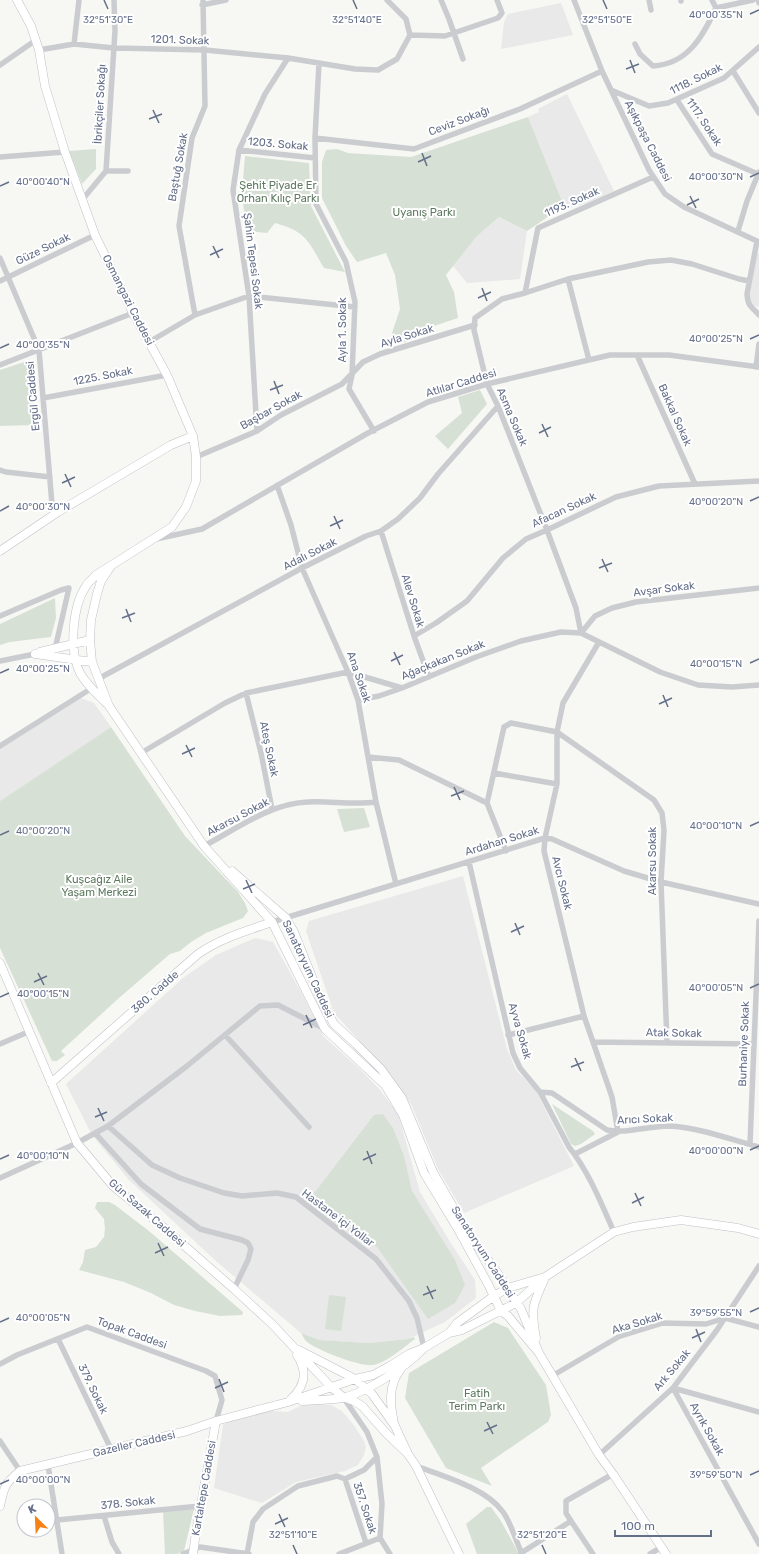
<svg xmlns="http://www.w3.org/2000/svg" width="759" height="1554" font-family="Rubik,sans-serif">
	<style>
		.built { fill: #e8e9e8 }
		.green { fill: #d7e0d5 }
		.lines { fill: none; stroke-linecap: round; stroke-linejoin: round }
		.secondary-casing { stroke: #bec0c7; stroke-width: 9 }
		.street { stroke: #caccd0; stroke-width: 5.5 }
		.secondary { stroke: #fff; stroke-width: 8 }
		.ticks { fill: none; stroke: #646f89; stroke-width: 1.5 }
		.labels { text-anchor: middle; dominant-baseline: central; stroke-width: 4; stroke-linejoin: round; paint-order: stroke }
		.street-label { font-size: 11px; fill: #646f89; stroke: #fff }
		.park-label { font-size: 11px; fill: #5f7a60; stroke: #fff }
		.ticks-label { font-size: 10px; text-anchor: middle; fill: #646f89; stroke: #fff; stroke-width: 4; stroke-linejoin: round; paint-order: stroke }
	</style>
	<rect width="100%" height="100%" fill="#f7f8f4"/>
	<path class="built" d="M561,3L573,35L501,49L504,22L508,14Z
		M567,94L614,191L592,201L574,207L564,206L528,117L539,112L538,109Z
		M499,217L527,231L520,279L467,283L453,266L477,236Z
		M756,253L759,254V307L752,305L748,296Z
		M81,698L94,703L111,727L0,801V749Z
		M463,876L507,1049L516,1070L535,1089L574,1166L464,1213L438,1169L412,1106L391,1075L334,1013L306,931L309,921Z
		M255,938L273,942L301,992L324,1037L360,1069L380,1090L398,1114L420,1192L452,1245L475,1280L476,1298L445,1322L408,1339L369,1343L318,1340L301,1333L217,1262L129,1180L92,1135L66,1084L183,978L216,955Z
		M317,1404L331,1405L342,1411L353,1424L364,1441L366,1447L364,1455L358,1465L345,1471L296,1482L262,1503L214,1488L223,1425L227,1422L271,1411L288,1412L300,1406Z"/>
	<path class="green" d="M528,117L564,206L527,231L499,217L477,236L446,275L454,292L458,318L431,327L406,342H389L400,309L395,275L386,253L357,262L346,246L322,198V162L326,150L337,149L348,153L411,157Z
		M96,149V169L82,184L69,151Z
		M245,156L309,163L311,206L345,272L324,268C308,241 307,232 275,223L267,233L246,231L242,192Z
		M27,361L29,370L36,425L0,426V370Z
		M480,390L487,404L448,449L435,436L462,413L458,397Z
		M55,598L56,618L51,637L10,642L0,645V624Z
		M111,727L185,836L238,892L245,903L248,911L243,918L206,933L191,942L180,951L170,954L119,998L61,1051L65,1055L57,1061H52L0,948V801Z
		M364,808L370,827L344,832L337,809Z
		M552,1104L593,1131L595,1134L581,1144L575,1146L571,1144Z
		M383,1114L393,1128L404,1156L412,1191L455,1260L465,1285L455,1303L428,1319L377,1247L312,1196L374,1115Z
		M97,1202H109L115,1205L149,1231L243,1312L242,1315L220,1316L195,1311L174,1305L151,1293L124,1282L79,1270L83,1262L85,1250L96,1247L104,1237L105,1229L104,1219L95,1208Z
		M329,1295L346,1297L341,1331L325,1329Z
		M494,1322L508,1328L546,1385L551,1415L548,1422L481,1468L492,1486L446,1468L405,1398L409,1373Z
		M301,1333L319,1340L369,1343L408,1339L414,1337L415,1339C404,1347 386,1363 373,1365C360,1367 316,1350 306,1341C304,1339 303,1336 301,1333Z
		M487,1507H491L501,1521L519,1554H477L466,1524Z
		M194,1509L184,1551L177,1554H165L163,1511Z"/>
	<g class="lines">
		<defs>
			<path id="secondary" d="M17,0L31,26L39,50L45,86L65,152L95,235L133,313L167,375L193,436L196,457V481L186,507L172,527L96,575C93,579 88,582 86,586C72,607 69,651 80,673C86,684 97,694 106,703
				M0,551L58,512L171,445L193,436
				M111,566L101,581L97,594L91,620L90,640L92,662L109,706L204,846L272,922L325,1029L385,1085L403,1115L424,1173L459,1231L488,1284L501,1311L508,1316L539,1353
				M40,652L90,640
				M35,654L92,662
				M232,871L286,918L294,932L322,1002L334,1024L356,1044L381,1069L402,1098L433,1172L468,1233L499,1275L521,1309L539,1353L599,1455L613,1474L666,1554
				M0,963L77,1143L113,1186L163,1227L234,1289L272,1324L331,1387L343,1397L354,1401L362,1406L386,1433L408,1454
				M51,1083L198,954C221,938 246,931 272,922
				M449,1333L462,1330L516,1303L545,1277L614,1232L633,1227L681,1220L738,1228L759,1234
				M536,1338C531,1309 532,1306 544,1280
				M299,1350L355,1379L372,1394L395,1426L408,1454L416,1466L459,1554
				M291,1399C305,1386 308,1372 297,1355
				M302,1401C315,1400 329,1400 342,1398C365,1393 406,1367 422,1350
				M394,1423C390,1404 388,1385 401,1369
				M0,1506C4,1487 5,1483 20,1471L187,1431L216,1421L288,1402L355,1379L373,1375L390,1366L409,1354L424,1348L449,1333L457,1323L494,1296L508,1288L545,1277
				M193,1554L196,1532L216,1421"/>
		</defs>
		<use href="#secondary" class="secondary-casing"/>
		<path class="street" d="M441,0L449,19L463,59
			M574,0L602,71L649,170L665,194L684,207L759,242
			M649,0L651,10
			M681,0V1
			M712,0L716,8L753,0
			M758,0L759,3
			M202,5L226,0
			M410,35L445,36L498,18L502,13L497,0
			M74,44L79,0
			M635,44L640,54L653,66C688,64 703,36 716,8
			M39,50L74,44L114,48L205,50L288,58L355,69L378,70L397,59L410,35L406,19L387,0
			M319,63L315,138L316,204L346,262L355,302L352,375L349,389L374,431
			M0,65L36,40
			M733,71L759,113
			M611,90L649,106L668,103L724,78L759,47
			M677,100L712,154L758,174
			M315,138L414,149L520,109L602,71
			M239,150L315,158
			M0,157L65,152
			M106,171H128
			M82,200L106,171L115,31L114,0
			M738,231L747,201L759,172
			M757,241L747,294C748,307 751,306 759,315
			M0,258L39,350L53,516
			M568,279L589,360
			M0,281L95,235
			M525,293L538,228L653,177
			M195,315L179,226L192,138L205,106L203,0
			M149,342L195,315L249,296L355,307
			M637,355L695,484
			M0,365L133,313
			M756,367L759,344
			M43,398L167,375
			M257,431L249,296L233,190L239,150L265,94L288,58
			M196,457L257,431L281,415L342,384L363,362L380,354L475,325
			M0,470L6,472L50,477
			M277,485L291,525L302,568L348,672L358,700L376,802L396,884
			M381,531L414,636L429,677
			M156,539L202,529L368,433L428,402L487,384L610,355H669L759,367
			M0,616L61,590L69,588L55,649
			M581,633L576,608L547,530L498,406L487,384L474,330L475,318L502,299L525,293L568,279L648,262L671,260L692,264L739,279L749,281
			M581,633L595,616L612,608L636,602L759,588
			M414,636L436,623L467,601L503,558L526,539L547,530L616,497L659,486L759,481
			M0,661L35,654
			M98,679L302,568L366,536L381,531L398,519L420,498L438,474L498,406
			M246,693L261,753L272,809
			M358,700L379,696L402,688
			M0,746L92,688
			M141,753L225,703L246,693L348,672L402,688L476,657L521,641L561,632L581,633L660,672L698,685L732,687L759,685
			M368,757L399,760L487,803L504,727L511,723L557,732L654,800L662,813L664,830L661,882L667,1043
			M494,773L557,784
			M487,803L506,851
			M204,846C236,829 271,803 308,802C331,801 353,805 376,802
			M469,862L513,1053L520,1068L540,1092L569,1147C589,1172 601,1203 614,1232
			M272,922L545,838L552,839L624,871L661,882L759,904
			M225,1035L309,1127
			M508,1035L584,1016
			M593,1042L754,1044
			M0,1044L28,1032
			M540,1092L552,1093L607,1130C627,1134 648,1126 669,1126C697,1127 732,1140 759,1147
			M108,1126L152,1165L180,1178L224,1193L242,1196L277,1193L296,1197L376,1259L409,1301L417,1318L424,1348
			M95,1133L141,1184L200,1229L242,1240L248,1243L251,1249L248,1260L234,1289
			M750,1144L759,921
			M575,1154L618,1132L612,1097L584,1016L544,851L545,838L557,784V732L563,703L599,642
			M0,1178L77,1143L108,1126L187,1066L260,1006L278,1005L325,1029
			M58,1339L111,1449
			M0,1364L17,1355L87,1327L206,1371L215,1376L222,1400L216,1421
			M552,1376L620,1336L662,1323L706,1324L725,1318L759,1327
			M673,1388L759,1544
			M673,1388L759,1412
			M343,1397L367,1432L377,1457L382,1504L380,1538L390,1554
			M0,1441L20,1471
			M599,1455L673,1388L717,1330L759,1266
			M48,1465L62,1554
			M416,1466C443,1476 486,1488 503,1512C511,1523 516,1541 522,1554
			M345,1479L366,1543
			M104,1516L112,1542L119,1554
			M57,1520L200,1506
			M571,1521L593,1554
			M521,1553L571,1521L566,1513V1501L613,1474
			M183,1554L200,1547L249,1554
			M247,1554L253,1522L263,1509L298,1486L337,1476L345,1479L364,1470L377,1457
			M339,1554L380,1538
			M650,1554L662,1547"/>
		<use href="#secondary" class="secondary"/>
	</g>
	<path class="ticks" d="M104,0L108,9M353,0L357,9M603,0L607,9M750,14L759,10M630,60L635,73M626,69L639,64M153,110L159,123M149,119L162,114M422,153L427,166M418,162L431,156M750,177L759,173M0,186L9,182M690,196L696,208M687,205L699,199M213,246L219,258M210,255L223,249M482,288L487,301M478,298L491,292M750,339L759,335M0,348L9,344M274,381L279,394M270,390L283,385M542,424L548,437M539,433L551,427M65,474L71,487M62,483L75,477M750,501L759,497M0,511L9,506M334,516L340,529M330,526L343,520M602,559L608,572M599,568L612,563M126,609L131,622M122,618L135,613M394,652L400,665M391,661L403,655M750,663L759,659M0,673L9,669M663,695L668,707M659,704L672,698M186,745L192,757M182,754L195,748M454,787L460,800M451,796L464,791M750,826L759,822M0,835L9,831M246,880L252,893M243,889L255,884M515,923L520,935M511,932L524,926M38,973L44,985M34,982L47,976M750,988L759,984M0,997L9,993M306,1015L312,1028M303,1025L316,1019M575,1058L581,1071M571,1067L584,1062M98,1108L104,1121M95,1117L107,1112M750,1150L759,1146M367,1151L372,1164M0,1159L9,1155M363,1160L376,1154M635,1193L641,1206M632,1203L644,1197M158,1243L164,1256M155,1253L168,1247M427,1286L433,1299M423,1295L436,1290M750,1312L759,1308M0,1322L9,1318M696,1329L701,1342M692,1338L705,1332M219,1379L224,1392M215,1388L228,1382M487,1422L493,1434M484,1431L497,1425M750,1475L759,1471M0,1484L9,1480M279,1514L285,1527M275,1524L288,1518M293,1545L297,1554M542,1545L546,1554"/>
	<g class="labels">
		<g class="street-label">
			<text transform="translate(180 40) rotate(2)">1201. Sokak</text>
			<text transform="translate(696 79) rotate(-26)">1118. Sokak</text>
			<text transform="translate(100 104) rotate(-87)">İbrikçiler Sokağı</text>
			<text transform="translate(459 121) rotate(-21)">Ceviz Sokağı</text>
			<text transform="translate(704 122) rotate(56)">1117. Sokak</text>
			<text transform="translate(648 141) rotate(63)">Aşıkpaşa Caddesi</text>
			<text transform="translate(278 144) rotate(5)">1203. Sokak</text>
			<text transform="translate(178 167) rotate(-80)">Baştuğ Sokak</text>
			<text transform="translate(572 202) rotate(-24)">1193. Sokak</text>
			<text transform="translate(43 249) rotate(-26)">Güze Sokak</text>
			<text transform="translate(253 261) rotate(83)">Şahin Tepesi Sokak</text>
			<text transform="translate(128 300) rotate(63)">Osmangazi Caddesi</text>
			<text transform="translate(342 330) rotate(-90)">Ayla 1. Sokak</text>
			<text transform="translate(407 336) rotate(-17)">Ayla Sokak</text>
			<text transform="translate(103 376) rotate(-11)">1225. Sokak</text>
			<text transform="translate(461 383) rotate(-17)">Atlılar Caddesi</text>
			<text transform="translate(33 396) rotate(-95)">Ergül Caddesi</text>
			<text transform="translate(271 410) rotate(-29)">Başbar Sokak</text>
			<text transform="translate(675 415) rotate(66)">Bakkal Sokak</text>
			<text transform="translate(512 417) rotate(67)">Asma Sokak</text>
			<text transform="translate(564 510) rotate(-25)">Afacan Sokak</text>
			<text transform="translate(310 554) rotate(-27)">Adalı Sokak</text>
			<text transform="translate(664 589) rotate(-7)">Avşar Sokak</text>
			<text transform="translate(413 601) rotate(73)">Alev Sokak</text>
			<text transform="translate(443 660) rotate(-22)">Ağaçkakan Sokak</text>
			<text transform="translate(359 677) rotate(71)">Ana Sokak</text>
			<text transform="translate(269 749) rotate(78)">Ateş Sokak</text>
			<text transform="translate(238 817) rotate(-28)">Akarsu Sokak</text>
			<text transform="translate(502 841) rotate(-17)">Ardahan Sokak</text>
			<text transform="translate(652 861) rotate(-90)">Akarsu Sokak</text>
			<text transform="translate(562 883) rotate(76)">Avcı Sokak</text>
			<text transform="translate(308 969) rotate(65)">Sanatoryum Caddesi</text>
			<text transform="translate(155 992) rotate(-41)">380. Cadde</text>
			<text transform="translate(520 1031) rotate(74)">Ayva Sokak</text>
			<text transform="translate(674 1033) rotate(1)">Atak Sokak</text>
			<text transform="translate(744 1044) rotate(-88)">Burhaniye Sokak</text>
			<text transform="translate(645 1119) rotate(-3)">Arıcı Sokak</text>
			<text transform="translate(147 1213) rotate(41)">Gün Sazak Caddesi</text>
			<text transform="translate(338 1218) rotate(37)">Hastane içi Yollar</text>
			<text transform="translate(483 1252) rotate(57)">Sanatoryum Caddesi</text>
			<text transform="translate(637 1323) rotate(-17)">Aka Sokak</text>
			<text transform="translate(132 1333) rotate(20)">Topak Caddesi</text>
			<text transform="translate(672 1370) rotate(-50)">Ark Sokak</text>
			<text transform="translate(93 1389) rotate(64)">379. Sokak</text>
			<text transform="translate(707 1429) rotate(61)">Ayrık Sokak</text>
			<text transform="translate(134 1444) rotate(-13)">Gazeller Caddesi</text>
			<text transform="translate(204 1488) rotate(-80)">Kartaltepe Caddesi</text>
			<text transform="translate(128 1503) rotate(-6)">378. Sokak</text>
			<text transform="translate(365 1508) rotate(72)">357. Sokak</text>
		</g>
		<g class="park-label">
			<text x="278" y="185">Şehit Piyade Er<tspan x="278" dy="13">Orhan Kılıç Parkı</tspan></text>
			<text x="424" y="212">Uyanış Parkı</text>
			<text x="99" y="879">Kuşcağız Aile<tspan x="99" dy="13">Yaşam Merkezi</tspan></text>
			<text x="477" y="1393">Fatih<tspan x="477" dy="13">Terim Parkı</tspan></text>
		</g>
	</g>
	<g class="ticks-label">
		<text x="716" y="18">40°00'35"N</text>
		<text x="108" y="23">32°51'30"E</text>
		<text x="357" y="23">32°51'40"E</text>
		<text x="607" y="23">32°51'50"E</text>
		<text x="716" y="180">40°00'30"N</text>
		<text x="43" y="185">40°00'40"N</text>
		<text x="716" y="342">40°00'25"N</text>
		<text x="43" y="348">40°00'35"N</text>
		<text x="716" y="505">40°00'20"N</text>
		<text x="43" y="510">40°00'30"N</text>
		<text x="716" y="667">40°00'15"N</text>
		<text x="43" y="672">40°00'25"N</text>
		<text x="716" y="829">40°00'10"N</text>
		<text x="43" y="834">40°00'20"N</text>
		<text x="716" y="991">40°00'05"N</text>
		<text x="43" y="997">40°00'15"N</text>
		<text x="716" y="1154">40°00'00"N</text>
		<text x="43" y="1159">40°00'10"N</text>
		<text x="716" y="1316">39°59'55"N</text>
		<text x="43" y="1321">40°00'05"N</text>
		<text x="716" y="1478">39°59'50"N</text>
		<text x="43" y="1483">40°00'00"N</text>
		<text x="293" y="1538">32°51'10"E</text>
		<text x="542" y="1538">32°51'20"E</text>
	</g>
	<g transform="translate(36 1518) rotate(336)"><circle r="19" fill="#ffffff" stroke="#c1c5d0"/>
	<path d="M0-3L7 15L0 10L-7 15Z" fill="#f58117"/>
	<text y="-6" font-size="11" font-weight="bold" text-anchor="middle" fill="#646f89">K</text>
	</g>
	<path d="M615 1530v6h96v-6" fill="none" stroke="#646f89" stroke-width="2"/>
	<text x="621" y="1530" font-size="12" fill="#646f89" stroke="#ffffff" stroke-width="3" paint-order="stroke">100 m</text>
</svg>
